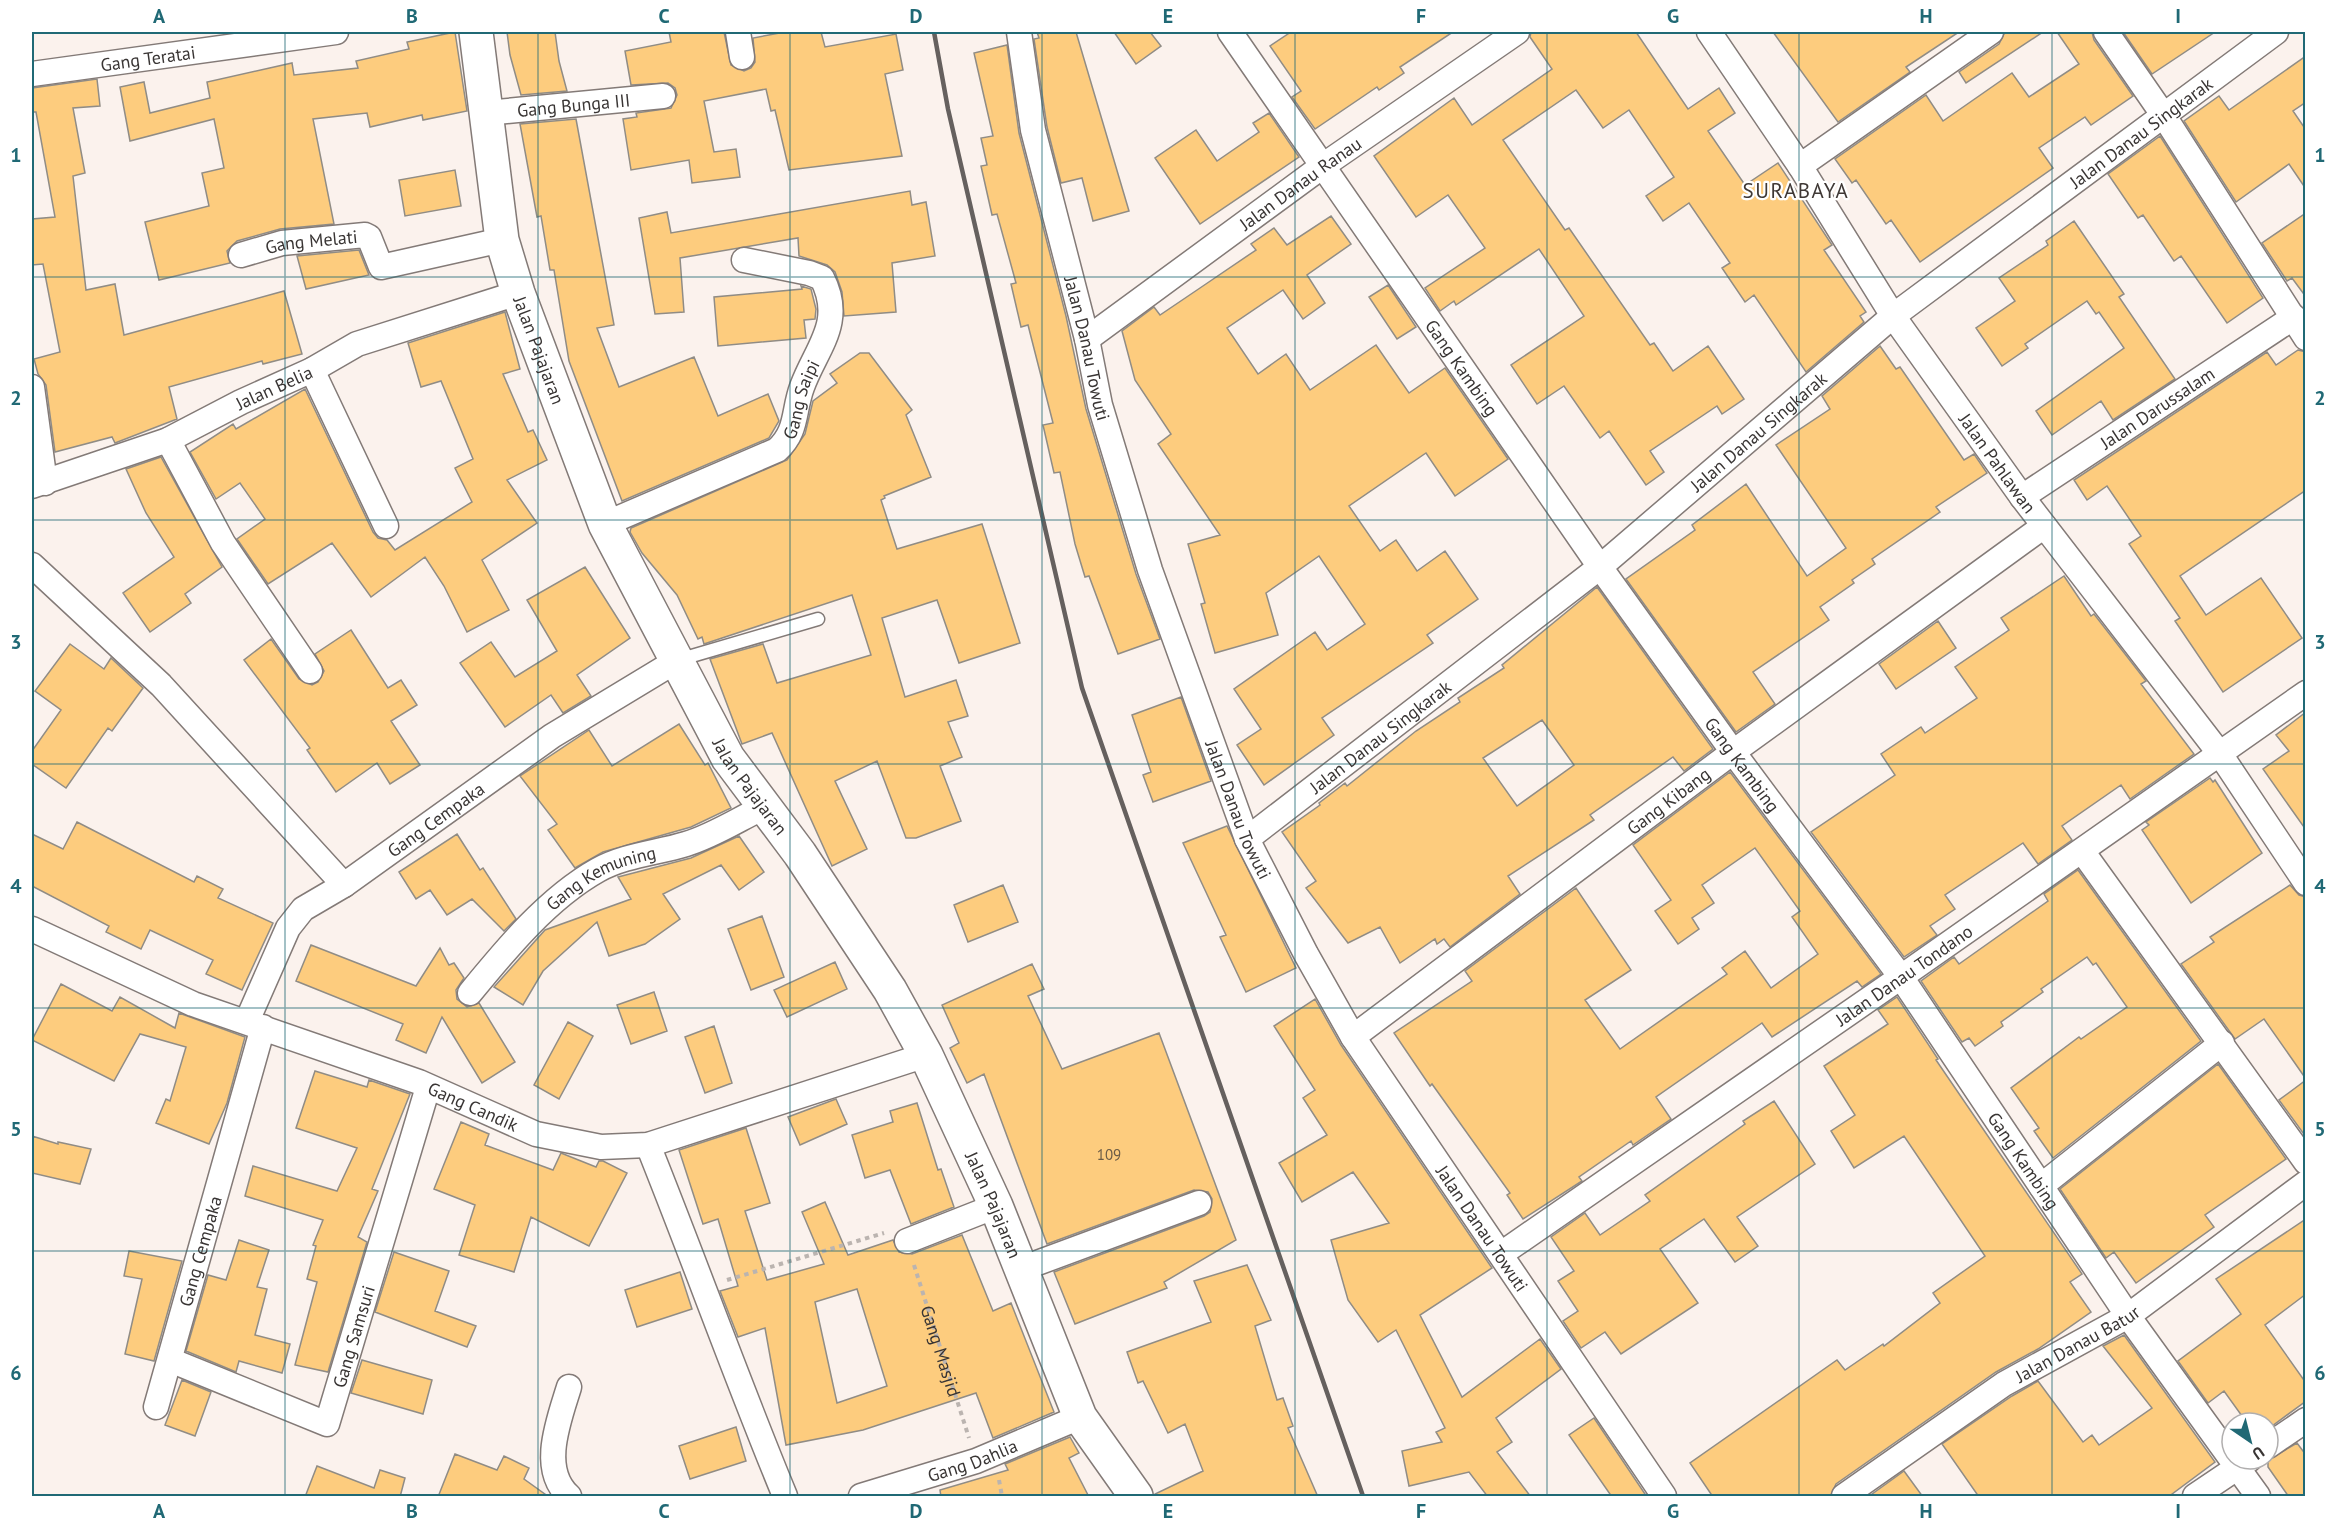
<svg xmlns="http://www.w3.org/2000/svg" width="2337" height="1528" font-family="'PT Sans',sans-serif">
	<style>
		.building { fill: #fdcc7e; stroke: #908c85; stroke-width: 1.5; fill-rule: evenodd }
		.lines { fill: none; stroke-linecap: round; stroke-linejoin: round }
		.service-casing { stroke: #837a77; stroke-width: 15 }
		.minor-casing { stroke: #837a77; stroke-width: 27 }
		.secondary-casing { stroke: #837a77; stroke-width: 36 }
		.path { stroke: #bbb4b0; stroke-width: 4; stroke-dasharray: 4.5 4.5; stroke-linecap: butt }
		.service { stroke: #fff; stroke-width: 12 }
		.minor { stroke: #fff; stroke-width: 24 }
		.secondary { stroke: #fff; stroke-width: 33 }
		.rail { stroke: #65605e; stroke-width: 4.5 }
		.grid { fill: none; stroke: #206975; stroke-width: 1.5; stroke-opacity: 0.55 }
		.labels { text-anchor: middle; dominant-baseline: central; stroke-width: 4.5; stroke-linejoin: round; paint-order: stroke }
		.number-label { font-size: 15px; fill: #6a5b46 }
		.street-label { font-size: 18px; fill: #393534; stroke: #fff }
		.quarter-label { font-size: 21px; letter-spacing: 1.5px; fill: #3f3835; stroke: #fff }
		.neatline { fill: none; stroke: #206975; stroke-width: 2 }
		.grid-label { font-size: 20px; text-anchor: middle; font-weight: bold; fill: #206975 }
	</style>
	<rect width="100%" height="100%" fill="#fbf2ed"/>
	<path class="building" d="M455,32L467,111L423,120L422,115L370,127L367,113L313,119L334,224L280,229L237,241L227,251L230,263L159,280L145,222L209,206L202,173L224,168L214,119L130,141L120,87L144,82L150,113L210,98L207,82L292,63L294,75L358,68L356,61L409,49L407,42Z
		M507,32H555L559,61L567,91L521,95L510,55Z
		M669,32H724L731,65L744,71L751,68L755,62L753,38L785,32H821L825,47L896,34L903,70L885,74L902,156L789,170L775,110L771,111L766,89L704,101L714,152L736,149L740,177L692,183L689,160L631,170L623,119L637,117L636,113L671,108L677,95L675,88L668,83L631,85L625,51L671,42Z
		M1037,32H1076L1129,211L1093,221L1082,178L1061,183L1047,127L1034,39L1039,38Z
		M1114,32H1150L1161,46L1136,64Z
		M1291,32H1453L1400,67L1404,73L1379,90L1377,87L1315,129L1292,97L1301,91L1270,46Z
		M1531,32H1636L1688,109L1719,88L1735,113L1708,131L1745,185L1778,163L1832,245L1824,250L1866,312L1860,316L1864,322L1806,372L1754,295L1745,302L1722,268L1730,263L1689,203L1663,221L1646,196L1674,177L1629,110L1603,128L1576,90L1503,140L1565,230L1569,228L1650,345L1654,343L1673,371L1708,346L1744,399L1722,414L1717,406L1650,451L1664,472L1646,485L1609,431L1600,438L1564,386L1537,404L1511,365L1584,316L1539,249L1456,305L1454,301L1440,311L1425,288L1485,248L1448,195L1416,217L1374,156L1454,98L1472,125L1552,69L1530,37Z
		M1773,32H1959L1906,67L1910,72L1838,122Z
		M2005,32H2043L1966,83L1959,72L1999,44Z
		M2057,32H2092L2094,40L2133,96L2091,125L2085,117L2039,148L2053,168L1920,262L1891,220L1886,224L1856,180L1852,183L1835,159L1926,95L1943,121L2012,73L2029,97L2079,64Z
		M2123,32H2215L2152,74Z
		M1007,45L1019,133L1066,316L1086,409L1136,574L1160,639L1118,654L1089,576L1085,577L1075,544L1060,472L1054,473L1043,425L1053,423L1028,325L1021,327L1011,284L1016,283L997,214L992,215L981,166L987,165L981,138L993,136L974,53Z
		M2306,56V102L2293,111L2306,130V189L2289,164L2236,202L2184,121L2219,96L2229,110Z
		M97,79L100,106L73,108L85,173L73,176L86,290L115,284L124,335L284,291L302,354L263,364L262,361L169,387L177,419L115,443L112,437L55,452L46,385L38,374L34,359L60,352L43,264L32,265V219L55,217L36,112H32V88Z
		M1269,113L1299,157L1200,224L1155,158L1196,130L1217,161L1259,132L1253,123Z
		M576,119L614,325L597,328L619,387L694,357L718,416L768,394L779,421L769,438L622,501L569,361L554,270H550L541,216L537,217L520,124Z
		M2160,136L2263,298L2227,323L2181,256L2174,261L2143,215L2138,218L2108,174Z
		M455,170L461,206L405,216L399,180Z
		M910,191L912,205L926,202L935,256L892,263L896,312L844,316L842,292L835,272L827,265L799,256L798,238L680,258L684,312L655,314L639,218L667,212L671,233Z
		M2306,213V297L2292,278L2287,281L2262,243Z
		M1331,216L1351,244L1307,275L1325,303L1303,319L1283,290L1227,328L1258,374L1286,354L1310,390L1376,345L1409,393L1445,368L1508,459L1455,496L1426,453L1349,506L1380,551L1396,540L1417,571L1445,551L1478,599L1427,635L1433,643L1322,718L1334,735L1264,785L1237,745L1261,729L1234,689L1315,632L1327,650L1365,624L1319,556L1266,593L1278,635L1215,653L1201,604L1205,603L1188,544L1220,535L1158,444L1171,434L1135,380L1122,331L1154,307L1160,315L1200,288L1256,250L1251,244L1274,228L1287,245Z
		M2074,221L2124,294L2119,297L2175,379L2113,420L2101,401L2052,435L2036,411L2124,348L2099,312L2096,314L2087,301L2025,344L2028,348L2002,366L1976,328L2015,301L1999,278L2048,245L2046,241Z
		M359,250L369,275L306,289L297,256Z
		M1388,285L1416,327L1397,339L1369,297Z
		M801,286L811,289L816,309L815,319L804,320L806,338L718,346L714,297L802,289Z
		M505,312L520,369L503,374L528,432L533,430L547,460L507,480L537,523L482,560L509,610L467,632L444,586L425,557L371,597L332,543L268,584L237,539L265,519L240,483L216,499L190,452L233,424L236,429L305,389L373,532L378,538L387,540L395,550L472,502L455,468L473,459L441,381L421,387L408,343Z
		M1880,346L1896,369L1900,367L1964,460L1974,454L1987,473L1936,507L1940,512L1872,559L1875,564L1852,580L1854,583L1820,607L1829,620L1753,672L1775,704L1736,732L1626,579L1695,530L1692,525L1746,484L1807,576L1846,548L1776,445L1830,409L1822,396Z
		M2298,350L2306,352V490L2180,576L2206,615L2261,578L2302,638L2223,692L2175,621L2180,618L2129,544L2141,536L2107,486L2087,500L2074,480L2267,352L2276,365Z
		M860,353H869L912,410L906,415L931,477L884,496L885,498L881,500L897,549L982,524L1020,643L959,663L937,600L882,618L905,697L956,680L968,716L948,722L962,757L940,766L961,821L916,838H906L877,761L835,781L867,849L832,866L772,733L742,744L710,659L763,644L777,683L871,655L852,595L704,644L702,637L698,639L677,595L642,553L630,532L631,528L787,460L805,434L813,401L837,383L830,374Z
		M161,457L222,567L185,594L191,603L150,632L123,593L174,557L146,513L126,469Z
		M585,567L630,638L577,675L591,696L563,713L551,695L505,727L460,663L491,642L515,677L557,651L527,600Z
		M2064,576L2091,616L2094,614L2146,681L2141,684L2194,754L2130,799L2121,785L2062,826L2072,840L2038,864L2023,843L1945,895L1955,909L1930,926L1937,935L1904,957L1811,832L1895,775L1881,754L1921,727L1925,733L1977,698L1955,667L2009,630L2001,618Z
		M1597,587L1713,749L1684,771L1673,757L1590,815L1594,820L1508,876L1520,894L1450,947L1444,939L1437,944L1435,939L1400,963L1380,927L1348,943L1306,888L1316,881L1282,832L1320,805L1319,803L1345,783L1347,786L1416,731L1460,702L1458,698L1504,668L1502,665ZM1542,720L1574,765L1517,806L1483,758Z
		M1938,621L1956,648L1896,689L1879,664Z
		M351,630L388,688L401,680L417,705L391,721L420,765L390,784L377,763L336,792L307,750L310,748L244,660L271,639L299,679L312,685L318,682L324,671L315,654Z
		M70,644L104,669L111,658L143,688L112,731L108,728L66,788L32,764V751L61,710L35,691Z
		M1181,697L1211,781L1153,802L1143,775L1151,772L1132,715Z
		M2306,712V830L2263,769L2289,751L2276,735Z
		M679,724L705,765L708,763L731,808L691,827L603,852L575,868L548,830L557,824L520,776L589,730L612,766Z
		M1730,772L1881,974L1862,987L1857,981L1772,1037L1762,1023L1656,1097L1671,1119L1633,1145L1631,1141L1579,1177L1582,1181L1523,1219L1507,1195L1510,1193L1432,1084L1430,1086L1394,1033L1472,981L1465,971L1576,888L1631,970L1585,1000L1620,1049L1727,974L1722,968L1745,951L1771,988L1818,954L1792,917L1800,911L1755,848L1702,885L1714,903L1692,918L1699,929L1678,944L1655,911L1671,900L1633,845Z
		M2210,778L2213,782L2215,780L2262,853L2191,903L2142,830L2149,825L2146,822Z
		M77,822L194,882L197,876L223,889L218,898L273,923L242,990L206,974L213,960L150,930L141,949L106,932L109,926L32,886V834L63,849Z
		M1227,826L1296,968L1246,992L1220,937L1226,935L1183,843Z
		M457,834L480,870L483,868L516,919L504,931L472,899L447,915L430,890L416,899L399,872Z
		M739,836L764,872L739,890L721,865L663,894L680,919L645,944L609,956L597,922L543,971L523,1005L494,987L545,930L631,899L618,877L691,858Z
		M2078,870L2201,1041L2053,1158L2034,1131L2039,1128L2011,1088L2079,1037L2081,1039L2127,1007L2096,963L2093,965L2087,957L2041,989L2043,992L2001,1022L2003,1026L1975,1046L1969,1038L1962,1042L1921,981L1954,957L1959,964L2048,901L2044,894Z
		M1003,885L1018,922L968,942L954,905Z
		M2290,885L2299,895L2306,897V1079L2264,1019L2235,1039L2181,964L2214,942L2210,937Z
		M762,916L784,977L751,990L728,929Z
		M311,945L416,986L440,948L449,965L454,963L464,978L456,990L457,999L467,1007L479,1003L515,1062L482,1083L442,1017L426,1053L396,1040L403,1024L296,981Z
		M835,962L847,989L787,1017L774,990Z
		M1032,964L1044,989L1028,996L1062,1069L1159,1033L1236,1240L1164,1282L1167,1288L1075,1324L1054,1272L1204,1216L1210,1212L1212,1199L1208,1192L1194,1190L1047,1244L984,1074L967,1083L950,1048L959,1043L942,1005Z
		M61,984L112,1011L120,997L175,1028L179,1013L245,1037L227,1103L209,1144L156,1123L166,1099L170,1101L186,1047L140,1034L114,1081L32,1040Z
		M654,992L667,1031L631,1044L617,1005Z
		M1897,997L1938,1059L1936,1060L2082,1274L2070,1282L2091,1312L2038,1349L1996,1372L1836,1484L1830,1497H1713L1690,1463L1837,1360L1845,1370L1883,1344L1884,1346L1940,1303L1933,1293L1985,1256L1904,1136L1854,1168L1831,1131L1855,1115L1824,1066L1888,1024L1878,1010Z
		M1315,999L1341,1045L1492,1268L1420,1315L1462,1397L1540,1339L1561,1369L1496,1418L1512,1442L1497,1452L1531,1497H1488L1469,1472L1409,1486L1402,1451L1442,1442L1436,1432L1445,1428L1396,1330L1378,1342L1348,1300L1331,1240L1389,1223L1353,1172L1302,1202L1279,1163L1327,1135L1303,1098L1315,1090L1274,1026Z
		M568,1022L593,1036L559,1099L534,1085Z
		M714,1026L732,1083L705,1093L685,1037Z
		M2218,1064L2286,1159L2205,1215L2214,1227L2136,1283L2114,1252L2106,1258L2060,1189Z
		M315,1071L367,1087L369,1080L410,1094L372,1189L378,1191L358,1237L367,1242L328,1372L295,1365L317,1282L307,1279L316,1246L313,1245L323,1220L245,1196L253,1166L337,1191L357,1148L296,1128Z
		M2306,1080V1137L2279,1100Z
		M836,1099L847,1124L800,1145L788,1117Z
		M1774,1101L1815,1164L1737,1217L1758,1246L1735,1262L1704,1219L1660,1249L1698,1303L1621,1354L1605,1332L1581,1348L1563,1321L1578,1311L1558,1281L1574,1271L1551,1237L1585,1213L1600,1235L1650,1201L1645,1195L1745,1124L1743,1121Z
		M917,1103L938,1170L941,1169L954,1207L911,1224L890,1170L865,1178L852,1135L893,1122L890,1111Z
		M461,1122L489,1134L485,1145L553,1170L561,1153L596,1167L599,1161H603L627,1173L589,1246L531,1217L514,1272L459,1255L475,1205L434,1189Z
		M746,1128L770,1203L745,1211L767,1280L824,1264L802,1212L825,1202L848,1255L893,1240L899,1252L912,1254L962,1235L993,1311L1011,1303L1054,1412L993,1438L976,1393L863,1430L786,1445L765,1328L738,1337L720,1291L738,1286L718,1219L703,1224L679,1150ZM857,1289L887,1386L837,1403L815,1302Z
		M32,1136L58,1144V1142L91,1149L80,1184L32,1173Z
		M2306,1219V1294L2265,1325L2306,1383V1401L2268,1429V1423H2247L2224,1391L2208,1403L2178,1361L2241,1314L2216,1279Z
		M239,1240L269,1250L257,1287L267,1289L255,1335L290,1344L282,1373L239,1361L236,1372L186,1351L208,1275L226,1280Z
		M129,1251L182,1261L154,1361L125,1354L142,1279L124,1276Z
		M394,1252L449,1271L435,1311L476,1326L467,1347L375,1312Z
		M1247,1265L1271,1320L1255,1326L1277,1400L1283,1398L1293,1426L1288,1428L1318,1497H1154L1155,1494L1203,1471L1185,1424L1168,1433L1143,1381L1138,1383L1127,1352L1211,1322L1194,1281Z
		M680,1272L692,1309L637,1327L625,1290Z
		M2124,1335L2215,1462L2168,1497H1979L1942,1444L2012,1396L2038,1381L2083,1442L2092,1435L2099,1445L2152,1408L2103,1346Z
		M362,1360L432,1380L423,1414L351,1393Z
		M182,1380L211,1392L195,1436L165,1425Z
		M1594,1418L1647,1497H1612L1569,1435Z
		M736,1427L746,1461L690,1479L679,1446Z
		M1070,1437L1079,1453L1069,1458L1089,1497H941L940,1490L1008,1470L1005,1464Z
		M2297,1443L2306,1455V1497H2289L2268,1467V1460Z
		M455,1454L497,1470L504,1456L529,1468L524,1479L549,1497H438Z
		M317,1466L374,1488L380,1470L405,1478L400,1497H305Z
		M1904,1471L1923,1497H1868Z"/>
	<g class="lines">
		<defs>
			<path id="service" d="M678,660L818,619"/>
			<g id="minor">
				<path d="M738,32L742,57"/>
				<path id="s2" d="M1019,32L1033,130L1087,339L1100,405L1150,570L1247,839L1306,954L1353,1037L1664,1496"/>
				<path id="s3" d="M1230,32L1600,567L1733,752L1901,977L2128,1316L2258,1496"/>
				<path id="s4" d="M1709,32L1800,166L1893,316L2022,497L2220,754L2306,883"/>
				<path d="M2106,32L2164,116L2306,338"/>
				<path id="s5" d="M32,74L336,32"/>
				<path id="s6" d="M486,113L663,96"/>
				<path d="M1800,166L1991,32"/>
				<path id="s7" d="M241,255L282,243L365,235L369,237L381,267L502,240"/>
				<path id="s8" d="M1087,339L1324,165L1517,32"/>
				<path d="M312,370L386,526"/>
				<path d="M32,387L45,483"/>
				<path d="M168,440L223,543L310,671"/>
				<path id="s9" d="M32,486L168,440L241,402L312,370L357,344L518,293"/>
				<path id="s10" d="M2022,497L2294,317"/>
				<path id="s11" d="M605,524L777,450C798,431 793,411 802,387C816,348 845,323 822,278L809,273L744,260"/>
				<path d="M32,565L161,685L344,885"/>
				<path id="s12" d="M1247,839L1600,567L1893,316L2276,32"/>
				<path d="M2082,851L2306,1162"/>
				<path id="s13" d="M32,929L193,1004L419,1082L536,1134L601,1147L648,1145L926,1055"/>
				<path id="s14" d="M470,993C506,949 548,898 598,870C625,855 657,853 686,844C713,836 739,819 764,807"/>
				<path id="s15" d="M247,1021L288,928L303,909L344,885L552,736L676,661"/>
				<path id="s16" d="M1353,1037L1733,752L2044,526"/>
				<path d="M648,1145C695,1262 737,1380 785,1496"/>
				<path d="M2041,1186L2222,1043"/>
				<path d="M907,1241L996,1206"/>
				<path id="s17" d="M1501,1254L1901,977L2306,693"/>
				<path d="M1021,1269L1199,1203"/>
				<path id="s18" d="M170,1360L327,1424L428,1087"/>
				<path id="s19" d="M156,1407L263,1027"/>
				<path d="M2268,1446L2306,1420"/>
				<path d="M569,1496C539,1469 559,1420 569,1387"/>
				<path id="s20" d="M861,1496L976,1461L1080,1417"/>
				<path id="s21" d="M1844,1496L2004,1384L2128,1316L2306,1183"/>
				<path d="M2195,1496L2250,1459"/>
			</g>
			<g id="secondary">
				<path id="s22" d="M476,32L502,240L518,293L605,524L728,758L800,854L890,990L926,1055L996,1206L1080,1417L1136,1496"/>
			</g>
		</defs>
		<use href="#service" class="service-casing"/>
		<use href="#minor" class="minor-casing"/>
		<use href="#secondary" class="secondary-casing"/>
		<g class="path">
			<path id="s1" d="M914,1265L969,1438"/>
			<path d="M727,1280L884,1233"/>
			<path d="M999,1480L1002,1496"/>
		</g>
		<use href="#service" class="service"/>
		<use href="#minor" class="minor"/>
		<use href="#secondary" class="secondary"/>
		<path class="rail" d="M934,32L948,109L1082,688L1363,1496"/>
	</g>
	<path class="grid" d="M285,32V1496M538,32V1496M790,32V1496M1042,32V1496M1295,32V1496M1547,32V1496M1799,32V1496M2052,32V1496M32,277H2306M32,520H2306M32,764H2306M32,1008H2306M32,1251H2306"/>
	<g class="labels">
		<g class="number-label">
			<text x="1109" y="1154">109</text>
		</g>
		<g class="street-label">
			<text stroke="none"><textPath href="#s5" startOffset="117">Gang Teratai</textPath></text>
			<text stroke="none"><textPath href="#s6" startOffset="88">Gang Bunga III</textPath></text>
			<text stroke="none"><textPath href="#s12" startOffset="1140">Jalan Danau Singkarak</textPath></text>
			<text stroke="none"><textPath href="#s8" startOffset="264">Jalan Danau Ranau</textPath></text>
			<text stroke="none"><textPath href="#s7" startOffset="72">Gang Melati</textPath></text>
			<text stroke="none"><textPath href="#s2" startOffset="324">Jalan Danau Towuti</textPath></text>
			<text stroke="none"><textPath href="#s22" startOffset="326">Jalan Pajajaran</textPath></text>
			<text stroke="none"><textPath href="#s3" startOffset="408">Gang Kambing</textPath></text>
			<text stroke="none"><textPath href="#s9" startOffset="262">Jalan Belia</textPath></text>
			<text stroke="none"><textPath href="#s11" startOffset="244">Gang Saipi</textPath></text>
			<text stroke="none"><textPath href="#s10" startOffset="162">Jalan Darussalam</textPath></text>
			<text stroke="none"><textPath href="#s12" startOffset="654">Jalan Danau Singkarak</textPath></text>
			<text stroke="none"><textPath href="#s4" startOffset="519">Jalan Pahlawan</textPath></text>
			<text stroke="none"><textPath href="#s12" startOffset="168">Jalan Danau Singkarak</textPath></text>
			<text stroke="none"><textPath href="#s3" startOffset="894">Gang Kambing</textPath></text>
			<text stroke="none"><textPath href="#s22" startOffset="812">Jalan Pajajaran</textPath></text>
			<text stroke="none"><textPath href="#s16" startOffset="394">Gang Kibang</textPath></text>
			<text stroke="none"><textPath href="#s2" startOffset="810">Jalan Danau Towuti</textPath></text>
			<text stroke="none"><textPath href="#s15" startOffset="286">Gang Cempaka</textPath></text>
			<text stroke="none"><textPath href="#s14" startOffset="178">Gang Kemuning</textPath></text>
			<text stroke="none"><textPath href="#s17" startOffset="490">Jalan Danau Tondano</textPath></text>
			<text stroke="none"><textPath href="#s13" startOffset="476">Gang Candik</textPath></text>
			<text stroke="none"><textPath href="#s3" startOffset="1380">Gang Kambing</textPath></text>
			<text stroke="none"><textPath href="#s22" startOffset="1298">Jalan Pajajaran</textPath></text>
			<text stroke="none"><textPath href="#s2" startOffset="1296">Jalan Danau Towuti</textPath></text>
			<text stroke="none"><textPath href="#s19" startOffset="162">Gang Cempaka</textPath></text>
			<text stroke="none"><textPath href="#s18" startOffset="261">Gang Samsuri</textPath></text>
			<text stroke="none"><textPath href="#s21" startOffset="279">Jalan Danau Batur</textPath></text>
			<text stroke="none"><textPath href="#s1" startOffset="90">Gang Masjid</textPath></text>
			<text stroke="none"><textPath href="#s20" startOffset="117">Gang Dahlia</textPath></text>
		</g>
		<g class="quarter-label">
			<text x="1796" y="190">SURABAYA</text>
		</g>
	</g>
	<rect width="2337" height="1528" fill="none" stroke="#ffffff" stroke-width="66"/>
	<g transform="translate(2250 1441) rotate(145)"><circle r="28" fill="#ffffff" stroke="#b0aeae" stroke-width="1.5"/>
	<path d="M0-4.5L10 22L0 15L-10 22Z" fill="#206975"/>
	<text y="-9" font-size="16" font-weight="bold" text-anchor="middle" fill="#393534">U</text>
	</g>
	<rect x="33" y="33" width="2271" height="1462" class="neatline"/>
	<g class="grid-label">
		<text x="159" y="23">A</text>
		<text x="412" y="23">B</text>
		<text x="664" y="23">C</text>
		<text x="916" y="23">D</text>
		<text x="1168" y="23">E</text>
		<text x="1421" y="23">F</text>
		<text x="1673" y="23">G</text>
		<text x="1926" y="23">H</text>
		<text x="2178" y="23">I</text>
		<text x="16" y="162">1</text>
		<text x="2320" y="162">1</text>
		<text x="16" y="405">2</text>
		<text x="2320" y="405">2</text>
		<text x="16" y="649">3</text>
		<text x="2320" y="649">3</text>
		<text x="16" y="893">4</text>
		<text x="2320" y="893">4</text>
		<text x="16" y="1136">5</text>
		<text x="2320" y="1136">5</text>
		<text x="16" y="1380">6</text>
		<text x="2320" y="1380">6</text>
		<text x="159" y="1518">A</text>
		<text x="412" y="1518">B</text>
		<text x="664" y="1518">C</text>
		<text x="916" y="1518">D</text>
		<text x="1168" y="1518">E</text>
		<text x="1421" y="1518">F</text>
		<text x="1673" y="1518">G</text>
		<text x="1926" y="1518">H</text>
		<text x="2178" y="1518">I</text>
	</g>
</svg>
